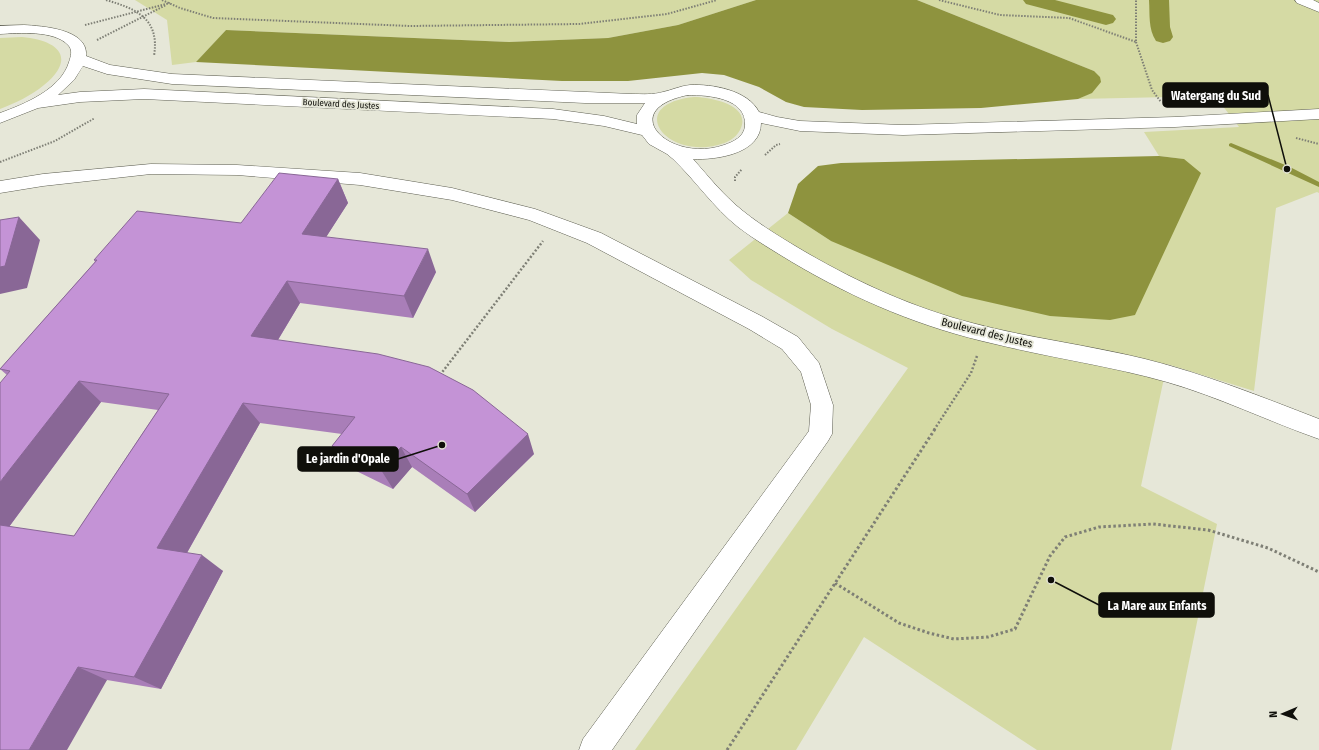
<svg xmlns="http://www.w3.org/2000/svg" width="1319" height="750" font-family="'Fira Sans Condensed',sans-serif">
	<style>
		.green { fill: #d5daa4 }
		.water { fill: #8e933e }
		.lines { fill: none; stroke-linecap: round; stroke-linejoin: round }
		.stream { fill: #8e933e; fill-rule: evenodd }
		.canal { fill: #8e933e; fill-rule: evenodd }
		.minor-casing { stroke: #5e5f52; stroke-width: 1 }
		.highway-casing { stroke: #5e5f52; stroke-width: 1 }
		.path-far2 { stroke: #7e7f75; stroke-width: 2; stroke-dasharray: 1.5 1.5; stroke-linecap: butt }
		.path-far1 { stroke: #7e7f75; stroke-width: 2.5; stroke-dasharray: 2 2; stroke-linecap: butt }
		.path { stroke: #7e7f75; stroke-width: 3; stroke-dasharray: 2.5 2.5; stroke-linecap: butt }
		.minor { fill: #fff; fill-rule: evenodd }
		.highway { fill: #fff; fill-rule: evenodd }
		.wall { fill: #a97eb8; fill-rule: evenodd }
		.shaded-wall { fill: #896796 }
		.building { fill: #c493d6; stroke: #896796 }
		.labels { text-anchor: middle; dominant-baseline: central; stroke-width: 3.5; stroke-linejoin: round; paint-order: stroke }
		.far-street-label { font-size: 9px; fill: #0f0f0a; stroke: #e6e7d8 }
		.street-label { font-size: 11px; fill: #0f0f0a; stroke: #e6e7d8 }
		.leader { fill: none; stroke: #0f0f0a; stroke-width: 1.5 }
		.callout-dot { fill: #0f0f0a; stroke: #e6e7d8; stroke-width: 1.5 }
		.callout { fill: #0f0f0a; stroke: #0f0f0a; stroke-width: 1.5 }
		.callout-label { font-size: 12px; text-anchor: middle; font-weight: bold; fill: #fff }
	</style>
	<rect width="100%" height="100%" fill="#e6e7d8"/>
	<path class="green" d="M135,0H756L678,25L608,38L509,42L226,30L196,62L172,65L167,20Z
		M917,0H1319V193L1317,192L1276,208L1254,391L1167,364L1141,486L1217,524L1171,750H1037L864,637L796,750H635L908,368L832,329L751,280L729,260L788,213L831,241L1184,159L1159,156L1144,132L1239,127L1215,96L1078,99C1097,90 1095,92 1094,71Z
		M22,37C57,40 78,57 44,85C31,96 15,103 0,109V38Z
		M694,97C710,97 753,105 740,130C736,138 727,143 718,145C664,159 625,104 694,97Z"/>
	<path class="water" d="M756,0H917L1094,71L1100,77L1101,82L1092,93L1078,99L981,108L862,110L804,107L786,102L759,87L724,75L702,73L628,81H562L196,62L226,30L509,42L608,38L678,25Z
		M1159,156L1184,159L1201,173L1135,315L1110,320L1050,316L962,296L831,241L788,213L798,184L818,166L841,163Z"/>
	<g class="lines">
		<path class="stream" d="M1153,24L1162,26L1163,27L1160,29L1151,27V25Z
			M1231,143L1290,167L1319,182V187L1229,146V144Z"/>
		<path class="canal" d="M1023,0H1055L1113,15L1116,19L1113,23L1106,25L1026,4Z
			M1149,0H1169L1170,27L1173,37L1170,41L1163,43L1156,41C1148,29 1150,14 1149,0Z"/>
		<defs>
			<path id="minor" d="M24,25C42,26 89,29 86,56L110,65L172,74L632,94C642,94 653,95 663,92C672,90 680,86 690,85C712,84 748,90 759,112L777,117L800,121L903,125L1175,117L1319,109V119L1175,127L903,135L800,131L761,123C761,154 716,160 693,159C709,177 724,196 743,211C763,227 785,240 807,253C859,283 914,308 972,323C1029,338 1088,345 1145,359C1205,374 1262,397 1319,419V439C1268,421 1219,397 1167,382C1111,366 1052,358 995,344C923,328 856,300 792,262C774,251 755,240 738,227C713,207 696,181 673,159L667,154L649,144L642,135L604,126L553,119L144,99L80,102L38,108L0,123V113C25,104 61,89 69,62C71,56 73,50 68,45C54,30 19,33 0,34V26ZM83,66L107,74L172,84L585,103H645L637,115V124L604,116L553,109L144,89L80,92L58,95L74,80ZM688,95C709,95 747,98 745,126C744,137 733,142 724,145C670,164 614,110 688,95Z
				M151,164L237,165L360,173L452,188L535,209L601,233L763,317L798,337L819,363L833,405L832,434L828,441L612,750H579L583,739L809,431L811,405L801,372L782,349L749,329L587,243L529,220L452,200L360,185L237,175L151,174L43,186L0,193V181L43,174Z"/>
			<path id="highway" d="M1295,0H1313L1319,3V12L1297,3Z"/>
		</defs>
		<use href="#minor" class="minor-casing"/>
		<use href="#highway" class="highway-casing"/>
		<path class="path-far2" d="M106,0C137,9 160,19 154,56
			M162,0L180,8L213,18L410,26L579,24L667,14L717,0
			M939,0L1000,15L1069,18L1136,42V0
			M85,25L170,3
			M97,40L166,5
			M1136,42L1152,90L1161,102
			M1296,138L1319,144
			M765,155L776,145L780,144
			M0,162L55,141L95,118
			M735,181V177L742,169"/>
		<path class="path-far1" d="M440,375L543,241
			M934,430L971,373L977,356"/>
		<path class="path" d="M835,583L899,623L929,633L954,639L988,637L1015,629L1050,556L1065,537L1099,527L1153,524L1208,530L1268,548L1319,572
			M727,750L935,429"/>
		<use href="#minor" class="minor"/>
		<use href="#highway" class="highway"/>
	</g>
	<path class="wall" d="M338,179L348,203L326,237L436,272L413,318L300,303L278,340L534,454L475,512L412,467L393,489L346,466L332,446L342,434L260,423L187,553L223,571L161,689L107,680L0,750L7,375L0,369L95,262L94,260L241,223ZM101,402L158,410L74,536L9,527Z"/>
	<path class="shaded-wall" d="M338,179L348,203L314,256L302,234Z
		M19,217L40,240L27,288L0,294V267Z
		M428,249L436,272L413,318L404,296Z
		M287,281L300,303L267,358L251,336Z
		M79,381L101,402L0,539V482Z
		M243,403L260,423L180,565L157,548Z
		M528,434L534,454L475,512L467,494Z
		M401,447L412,467L393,489L381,470Z
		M202,555L223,571L161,689L134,677Z
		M78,667L107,680L67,750H29Z"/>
	<path class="building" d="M279,173L338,179L302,234L428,249L404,296L287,281L251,336L378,354L429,367L473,390L528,434L467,494L401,447L381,470L332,446L355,417L243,403L157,548L202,555L134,677L78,667L29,750H0V525L74,536L169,394L79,381L0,482V383L10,371L0,369L97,260H94L137,211L241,223Z
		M19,217L5,266L0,267V220Z"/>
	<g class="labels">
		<g class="far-street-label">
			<text transform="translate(341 104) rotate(3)">Boulevard des Justes</text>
		</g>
		<g class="street-label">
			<text transform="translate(987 333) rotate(14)">Boulevard des Justes</text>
		</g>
	</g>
	<path class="leader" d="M1287 169L1268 95M442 445L398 459M1051 580L1099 605"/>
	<g class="callout-dot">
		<circle cx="1287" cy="169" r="4"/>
		<circle cx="442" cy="445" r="4"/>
		<circle cx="1051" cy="580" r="4"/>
	</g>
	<g class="callout">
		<rect x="1163" y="83" width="105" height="24" rx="4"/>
		<rect x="298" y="447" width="100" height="24" rx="4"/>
		<rect x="1099" y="593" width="115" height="24" rx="4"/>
	</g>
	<g class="callout-label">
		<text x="1216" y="100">Watergang du Sud</text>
		<text x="348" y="463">Le jardin d'Opale</text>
		<text x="1157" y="610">La Mare aux Enfants</text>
	</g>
	<g transform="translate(1283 714) rotate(268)" stroke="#e6e7d8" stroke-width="3" paint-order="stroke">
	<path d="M0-3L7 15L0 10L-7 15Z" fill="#0f0f0a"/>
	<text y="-6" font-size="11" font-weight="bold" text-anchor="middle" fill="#0f0f0a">N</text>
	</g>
</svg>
